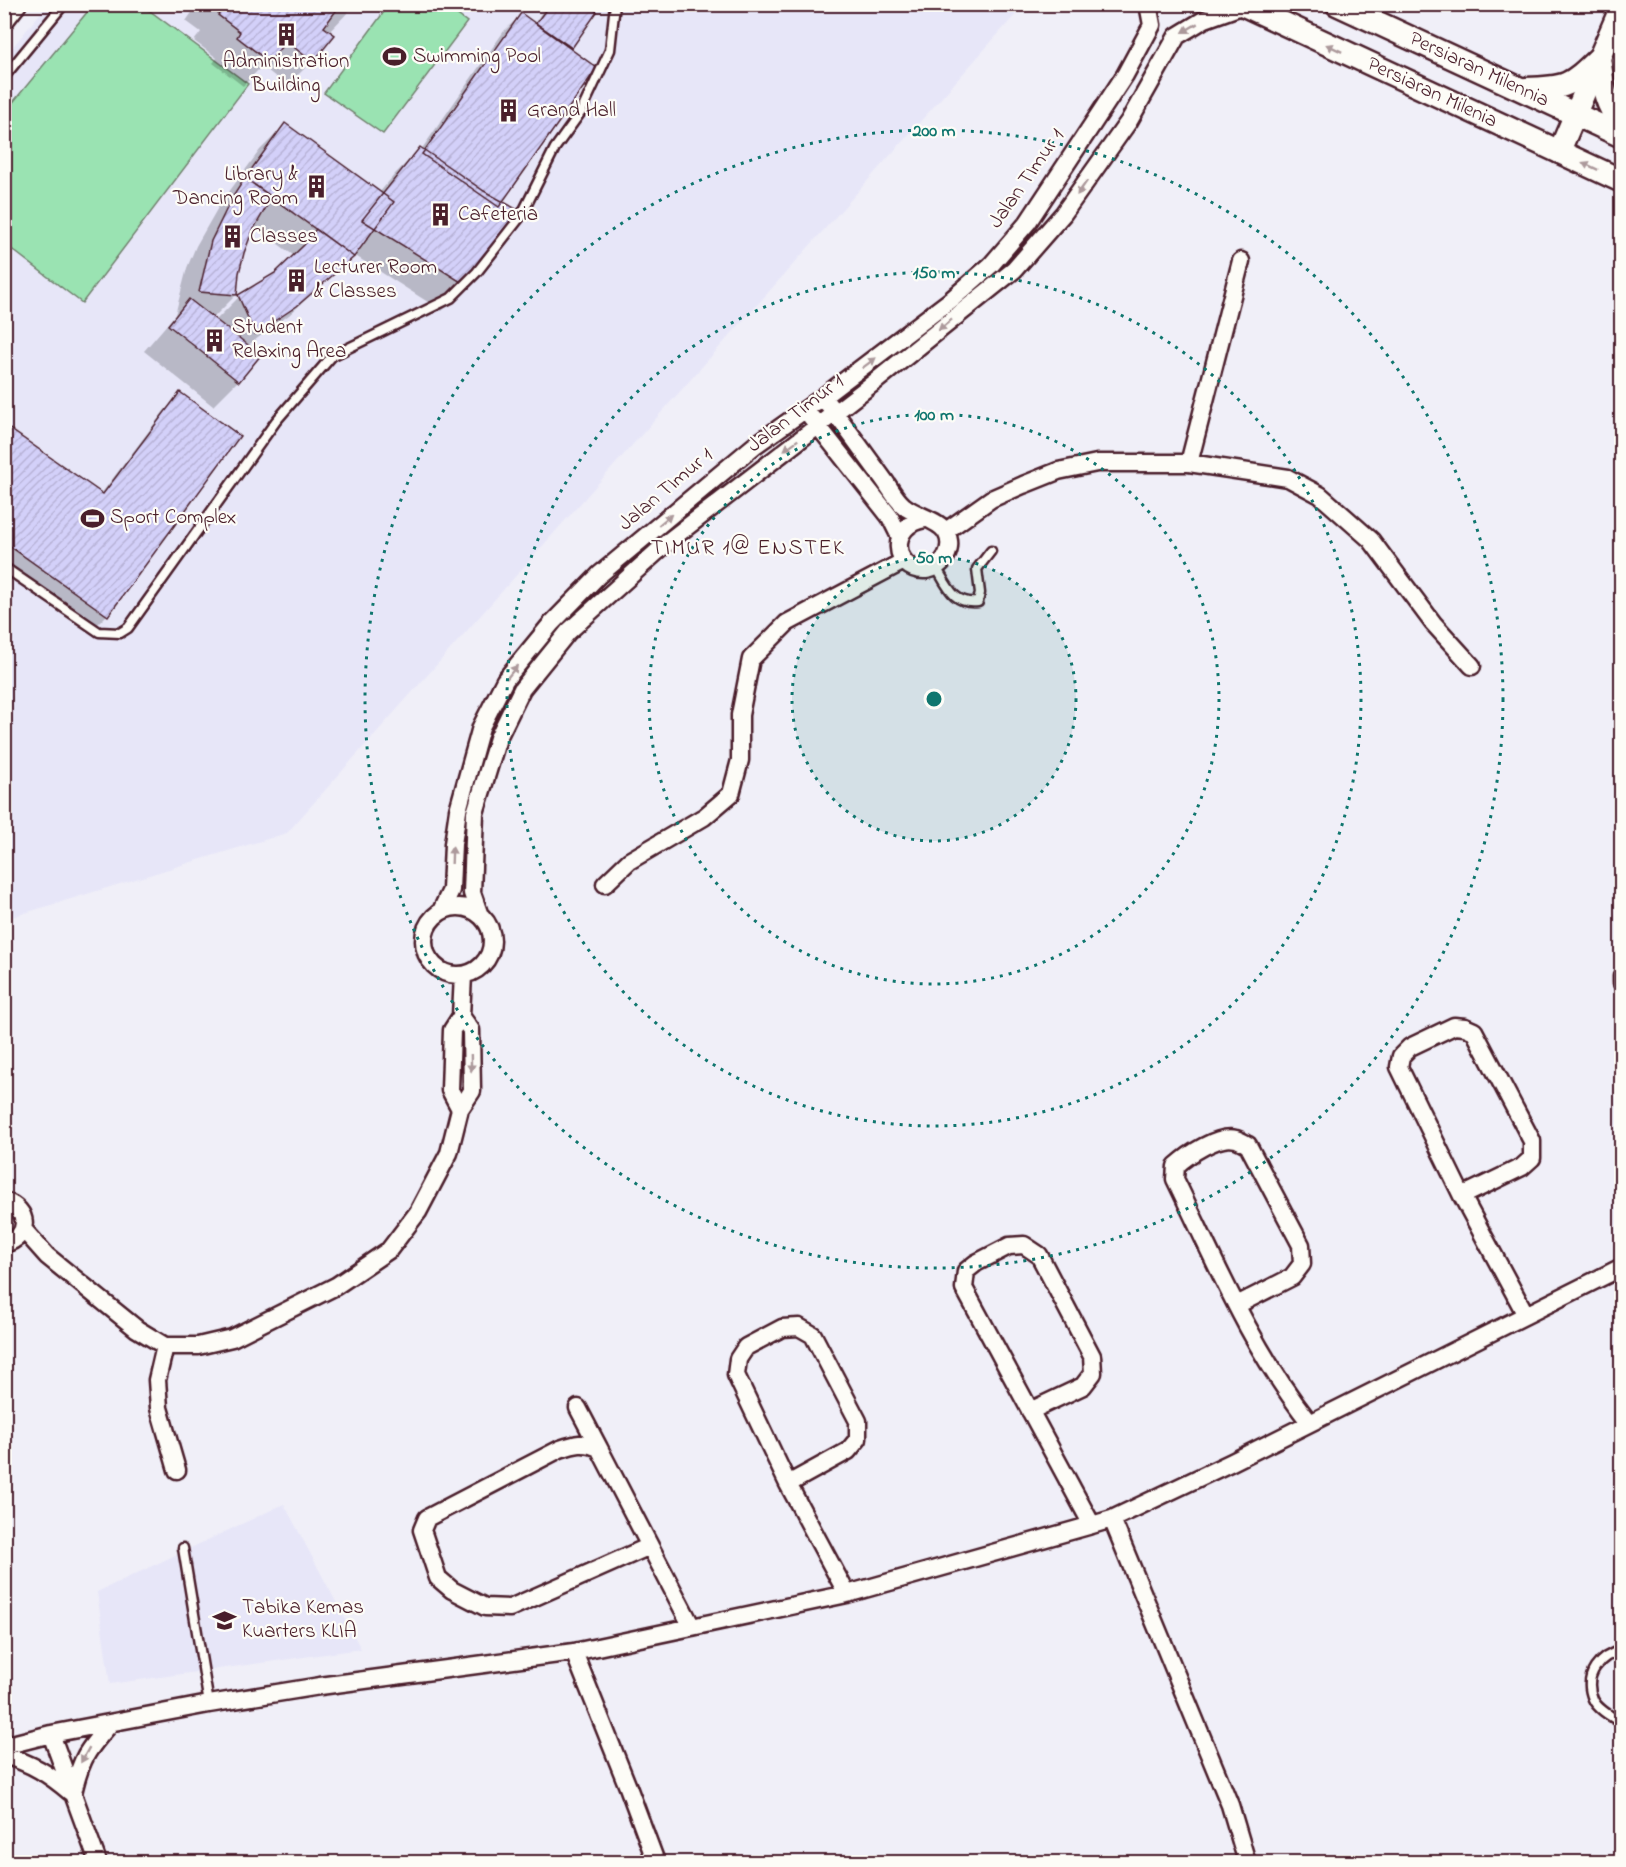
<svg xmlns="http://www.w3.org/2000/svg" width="1626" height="1867" font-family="'Indie Flower',sans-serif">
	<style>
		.built { fill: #e7e6f8 }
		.pitch { fill: #9ae3b2; stroke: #72816e; stroke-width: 1.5 }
		.shadow { fill: #0003; fill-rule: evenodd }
		.building { fill: url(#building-hatch); stroke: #4a1f2b; stroke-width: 1.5 }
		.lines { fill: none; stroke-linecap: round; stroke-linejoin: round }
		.service-casing { stroke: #4a1f2b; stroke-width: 13 }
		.minor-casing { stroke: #4a1f2b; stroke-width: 21 }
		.tertiary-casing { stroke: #4a1f2b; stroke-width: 26 }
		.secondary-casing { stroke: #4a1f2b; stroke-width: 27 }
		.service { stroke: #fdfcf7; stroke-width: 8 }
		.minor { stroke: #fdfcf7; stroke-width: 16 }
		.tertiary { stroke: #fdfcf7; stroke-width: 21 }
		.secondary { stroke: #fdfcf7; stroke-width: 22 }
		.oneway { fill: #ac999b }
		.ring { fill: none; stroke: #0f766e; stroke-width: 3; stroke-dasharray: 3 6 }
		.labels { text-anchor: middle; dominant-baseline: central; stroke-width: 4.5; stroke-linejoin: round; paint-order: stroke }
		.poi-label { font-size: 21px; fill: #4a1f2b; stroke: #fdfcf7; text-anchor: start }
		.street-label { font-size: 21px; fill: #4a1f2b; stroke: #fdfcf7 }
		.neighbourhood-label { font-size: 22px; letter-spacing: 1.5px; fill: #4a1f2b; stroke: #fdfcf7 }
		.centre { fill: #0f766e; stroke: #fdfcf7; stroke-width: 3 }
		.ring-label { font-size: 18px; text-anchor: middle; font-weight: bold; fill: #0f766e; stroke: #fdfcf7; stroke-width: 4.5; stroke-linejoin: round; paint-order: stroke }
	</style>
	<defs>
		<pattern id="building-hatch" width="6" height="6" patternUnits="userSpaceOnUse" patternTransform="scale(1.5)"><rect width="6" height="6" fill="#d3d0f9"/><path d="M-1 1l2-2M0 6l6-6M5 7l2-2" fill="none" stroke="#b7b2d6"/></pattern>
	</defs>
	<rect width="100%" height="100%" fill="#f0eff8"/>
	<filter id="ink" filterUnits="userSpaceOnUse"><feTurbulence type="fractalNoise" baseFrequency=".0167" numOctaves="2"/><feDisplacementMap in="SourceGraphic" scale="12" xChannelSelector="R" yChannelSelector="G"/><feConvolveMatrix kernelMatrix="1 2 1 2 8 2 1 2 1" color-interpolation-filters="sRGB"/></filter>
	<g filter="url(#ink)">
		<path class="built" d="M47,5H1024L287,833L5,919L4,58Z
			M284,1504L361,1649L110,1684L97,1592Z"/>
		<path class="pitch" d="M93,5H142L248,84L82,303L5,244V112Z
			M389,5H444L467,22L383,134L324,93Z"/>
		<path class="shadow" d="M198,4H356L329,32L312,61L287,86L262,66L243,86L213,63L217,58L194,41L201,32L186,21Z
			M547,4H583L571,47L501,202L467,286L442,311L354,255L289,315L247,346L238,381L213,406L144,351L175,315L187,268L196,246L220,204L260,150L285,125L379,193L395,174L420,149L421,150L504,31L521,15L534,24ZM254,226L293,255L282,269L239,297L215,321L212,319L236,295L237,272Z
			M181,394L107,615L90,632L4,570V427L101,494L164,411Z"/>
		<path class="building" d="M222,4H296L300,7L302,4H341L324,27L335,35L313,62L286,41L269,62L237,37L240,32L218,15L225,6Z
			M550,4H586L597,12L572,48L536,23Z
			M521,13L597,68L499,207L422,154Z
			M285,123L394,202L354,257L245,178Z
			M420,147L484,191L518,210L469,287L362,220Z
			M245,178L272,197L252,232L244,253L239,273L237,295L199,292L211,241L232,198Z
			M316,229L354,257L297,306L255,334L238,295L275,273L304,245Z
			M189,299L261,355L239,382L168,325Z
			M180,392L240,436L108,616L4,542V425L103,494Z"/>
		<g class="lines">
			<defs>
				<path id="service" d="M4,77L64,4
					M4,567L99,632L120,633L128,628L276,421L332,356L451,298L477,272L521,216L555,148L581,112L610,50L615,4
					M936,567C947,585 953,605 978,602L980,593L977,569L991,551
					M183,1548L209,1704
					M1622,1650C1599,1656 1583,1675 1593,1699C1597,1709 1612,1717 1622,1723"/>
				<path id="minor" d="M4,22L18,4
					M828,404C847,428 864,453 882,477C889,486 895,499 904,506C916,516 939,520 946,532C955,548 944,568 926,570C892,572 888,524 925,519
					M811,417L890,517L900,537
					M1189,463L1241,261
					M946,531L991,499L1023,485L1058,471L1097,463H1189L1288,478L1320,495L1371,540L1433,623L1472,666
					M605,884L629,861L704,817L731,794L740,760V715L751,659L787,623L904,561
					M424 941a34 34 0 1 1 68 0a34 34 0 1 1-68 0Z
					M441,911L451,890L453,844L458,810L481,727L505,680L551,624L599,575L754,446L823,397L952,299L991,265L1028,222L1125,75L1152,25L1148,4
					M479,913L472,893L475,813L498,738L522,689L568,632L670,540L876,381L1014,270L1063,214L1129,121L1177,36L1205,19L1244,5
					M1622,976V983
					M460,1109L450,1090L452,1030L461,1016L463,975
					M1462,1196L1522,1167L1532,1158V1141L1474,1031L1465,1027L1454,1026L1410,1047L1401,1056L1399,1067L1462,1196L1526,1315
					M4,1201C30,1209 31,1237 4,1244
					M23,1229L47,1256L137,1329L165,1346H198L232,1338L336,1286L389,1250L418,1212L449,1153L460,1109L472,1091L471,1030L461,1016
					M1237,1305L1292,1277L1302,1264L1301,1245L1248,1145C1244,1143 1240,1140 1236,1139C1218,1134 1188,1155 1176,1166L1175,1179C1215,1261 1252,1350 1310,1423
					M165,1346L157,1380L159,1408L177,1470
					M578,1408L599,1448
					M1030,1411L1083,1386L1093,1373L1092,1356L1039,1255L1024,1245L1009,1246L976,1263L966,1271L964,1288L1092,1525
					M788,1484L848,1451L858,1439V1421L813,1335L799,1327L782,1328L746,1347L738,1359L736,1375L788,1484L847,1594
					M1112,1519L1230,1805L1247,1862
					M650,1546L510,1608L485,1607L452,1590L438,1578L422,1530L427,1518L560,1449C575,1444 584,1441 599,1448L692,1627
					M574,1652L628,1787L656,1862
					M51,1734L98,1862
					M4,1746L51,1734L209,1704L320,1686L574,1652L847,1594L1092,1525L1112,1519L1232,1462L1622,1267
					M4,1755C32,1764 48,1773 70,1792
					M73,1793C81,1758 87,1750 111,1723"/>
				<path id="tertiary" d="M1559,152L1622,5"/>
				<path id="secondary" d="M1242,4L1622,181
					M1337,4L1622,136
					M1599,58C1603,85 1604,103 1622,126
					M1526,89C1567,88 1570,86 1599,58"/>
			</defs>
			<use href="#service" class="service-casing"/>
			<use href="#minor" class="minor-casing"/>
			<use href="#tertiary" class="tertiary-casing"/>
			<use href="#secondary" class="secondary-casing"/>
			<use href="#service" class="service"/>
			<use href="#minor" class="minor"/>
			<use href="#tertiary" class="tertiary"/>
			<use href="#secondary" class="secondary"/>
		</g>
		<defs><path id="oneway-solid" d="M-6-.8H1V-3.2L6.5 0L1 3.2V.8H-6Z" transform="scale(1.5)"/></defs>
		<g class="oneway">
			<use href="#oneway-solid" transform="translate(1190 28) rotate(149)"/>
			<use href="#oneway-solid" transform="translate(1334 48) rotate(-155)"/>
			<use href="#oneway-solid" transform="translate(1590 166) rotate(-155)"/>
			<use href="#oneway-solid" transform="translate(1082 188) rotate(125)"/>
			<use href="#oneway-solid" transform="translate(945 325) rotate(141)"/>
			<use href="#oneway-solid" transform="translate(869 363) rotate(-37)"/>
			<use href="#oneway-solid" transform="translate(791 445) rotate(143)"/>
			<use href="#oneway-solid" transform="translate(665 520) rotate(-40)"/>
			<use href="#oneway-solid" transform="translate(512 672) rotate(-51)"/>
			<use href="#oneway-solid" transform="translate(452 855) rotate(-88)"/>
			<use href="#oneway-solid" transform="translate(471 1063) rotate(89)"/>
			<use href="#oneway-solid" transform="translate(85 1755) rotate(119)"/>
		</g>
	</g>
	<circle cx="934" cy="699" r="142" fill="#0f766e" fill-opacity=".12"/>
	<g class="ring">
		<circle cx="934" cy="699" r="142"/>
		<circle cx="934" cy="699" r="285"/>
		<circle cx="934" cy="699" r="427"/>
		<circle cx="934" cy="699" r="569"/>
	</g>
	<defs>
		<symbol id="building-bare" viewBox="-9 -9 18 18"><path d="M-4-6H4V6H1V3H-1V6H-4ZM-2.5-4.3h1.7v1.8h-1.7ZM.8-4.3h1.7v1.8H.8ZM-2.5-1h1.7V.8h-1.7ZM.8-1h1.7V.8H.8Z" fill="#4a1f2b" stroke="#fdfcf7" stroke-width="2.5" paint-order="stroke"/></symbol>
		<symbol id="stadium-bare" viewBox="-9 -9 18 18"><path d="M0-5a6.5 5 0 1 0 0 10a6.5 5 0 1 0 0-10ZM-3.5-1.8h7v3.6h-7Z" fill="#4a1f2b" stroke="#fdfcf7" stroke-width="2.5" paint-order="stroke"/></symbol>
		<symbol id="school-bare" viewBox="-9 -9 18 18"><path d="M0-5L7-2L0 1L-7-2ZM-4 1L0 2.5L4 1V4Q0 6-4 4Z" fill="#4a1f2b" stroke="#fdfcf7" stroke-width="2.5" paint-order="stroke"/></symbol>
	</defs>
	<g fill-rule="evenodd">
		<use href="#building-bare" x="270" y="18" width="33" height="33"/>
		<use href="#stadium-bare" x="378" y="40" width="33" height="33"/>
		<use href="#building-bare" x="492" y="94" width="33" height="33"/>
		<use href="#building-bare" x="300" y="170" width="33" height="33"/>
		<use href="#building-bare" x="424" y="198" width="33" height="33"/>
		<use href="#building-bare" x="216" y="220" width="33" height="33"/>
		<use href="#building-bare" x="280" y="264" width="33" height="33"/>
		<use href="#building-bare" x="198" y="324" width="33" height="33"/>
		<use href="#stadium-bare" x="76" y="502" width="33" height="33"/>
		<use href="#school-bare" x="208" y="1604" width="33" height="33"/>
	</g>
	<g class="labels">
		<g class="poi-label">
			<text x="413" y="57">Swimming Pool</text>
			<text x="286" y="62" text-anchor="middle">Administration<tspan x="286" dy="24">Building</tspan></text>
			<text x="527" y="111">Grand Hall</text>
			<text x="298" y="175" text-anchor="end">Library &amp;<tspan x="298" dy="24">Dancing Room</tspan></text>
			<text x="458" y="215">Cafeteria</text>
			<text x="250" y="237">Classes</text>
			<text x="314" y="268">Lecturer Room<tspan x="314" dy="24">&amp; Classes</tspan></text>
			<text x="232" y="328">Student<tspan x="232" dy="24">Relaxing Area</tspan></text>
			<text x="110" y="518">Sport Complex</text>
			<text x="242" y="1608">Tabika Kemas<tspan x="242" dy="24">Kuarters KLIA</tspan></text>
		</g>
		<g class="street-label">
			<text transform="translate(1479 70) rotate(25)">Persiaran Milennia</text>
			<text transform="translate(1432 93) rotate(25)">Persiaran Milenia</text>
			<text transform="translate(1027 179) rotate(-55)">Jalan TImur 1</text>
			<text transform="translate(796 414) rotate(-37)">Jalan Timur 1</text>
			<text transform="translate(666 490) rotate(-40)">Jalan TImur 1</text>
		</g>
		<g class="neighbourhood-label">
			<text x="748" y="549">TIMUR 1@ ENSTEK</text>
		</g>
	</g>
	<circle cx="934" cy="699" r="9" class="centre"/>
	<g class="ring-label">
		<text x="934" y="136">200 m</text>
		<text x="934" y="278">150 m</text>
		<text x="934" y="420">100 m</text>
		<text x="934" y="563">50 m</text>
	</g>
	<rect width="1626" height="1867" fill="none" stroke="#fdfcf7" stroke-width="24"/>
	<rect x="12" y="12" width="1602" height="1843" fill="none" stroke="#4a1f2b" stroke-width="2" filter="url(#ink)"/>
</svg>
